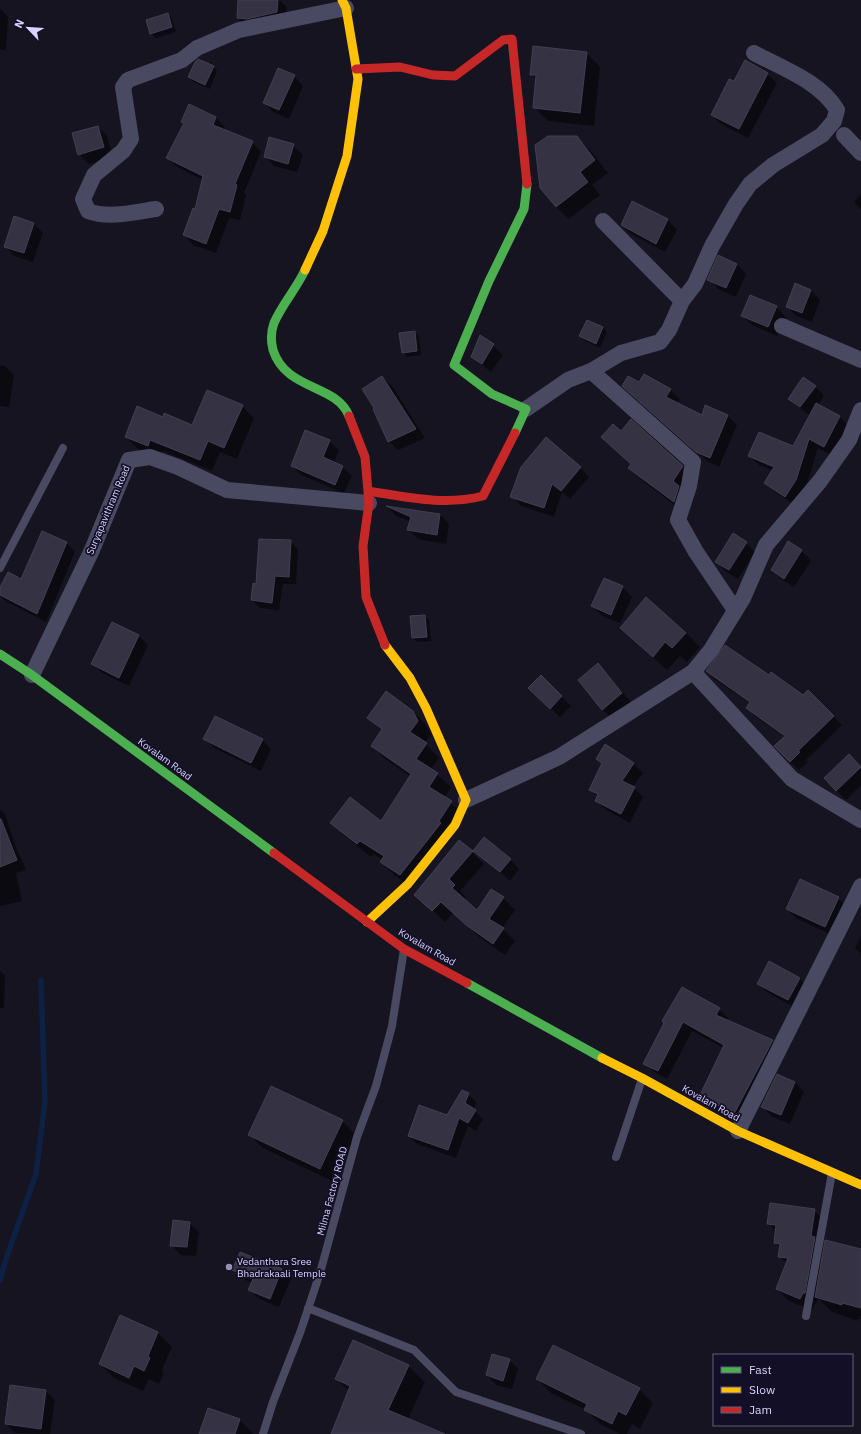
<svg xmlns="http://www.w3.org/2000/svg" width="861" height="1434" font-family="'IBM Plex Sans',sans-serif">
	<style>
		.shadow { fill: #0007 }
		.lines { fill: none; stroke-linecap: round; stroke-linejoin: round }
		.stream { stroke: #0d2144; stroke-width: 5.5 }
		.building { fill: #343243; stroke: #433f54 }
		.lane { stroke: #4a4962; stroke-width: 8 }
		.street { stroke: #4a4962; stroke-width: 16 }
		.fast { stroke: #4caf50; stroke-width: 9 }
		.slow { stroke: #ffc107; stroke-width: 9 }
		.jam { stroke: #c62828; stroke-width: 9 }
		.poi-dot { fill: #9591b1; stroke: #130f26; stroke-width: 1.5 }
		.labels { text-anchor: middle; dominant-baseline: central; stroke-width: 3.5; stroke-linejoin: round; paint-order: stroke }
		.street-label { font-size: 10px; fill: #d9d4ff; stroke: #130f26 }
		.poi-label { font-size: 10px; fill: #d9d4ff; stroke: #130f26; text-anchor: start }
	</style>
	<rect width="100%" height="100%" fill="#161421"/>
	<path class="shadow" d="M239,0H279L287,7L286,22L247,27L238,18Z
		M0,8L8,17L6,50L0,49Z
		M168,14L172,18L176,32L156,38L151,33Z
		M586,53L600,67L594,126L548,121L534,107L537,80L531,74Z
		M213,67L217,71L210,89L193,82L189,77Z
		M767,74L777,83L748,138L721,124L712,115L734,83Z
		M294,76L303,86L289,119L273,112L264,103Z
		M189,106L216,118L225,127L224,130L252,142L261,152L244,193L246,195L240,220L229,218L216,253L193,245L184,235L195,210L203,180L177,167L167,158L184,124L182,122Z
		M98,127L107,136L113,157L89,164L79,154Z
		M577,137L590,150L608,173L592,185L600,195L569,219L556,207Z
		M293,145L303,155L297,172L274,166L265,156Z
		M861,194V209L854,202Z
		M633,203L668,220L677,230L665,252L631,234L622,225Z
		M34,224L43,233L33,262L14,256L5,246Z
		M737,264L746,274L736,297L718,289L709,279Z
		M796,284L811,290L820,300L812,322L796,316L787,306Z
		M776,307L786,317L777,336L752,325L742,316Z
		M587,321L603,328L607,332L600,348L585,341L580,336Z
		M414,332L419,336L421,355L407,357L403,352Z
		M480,337L493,345L503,355L491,372L472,356Z
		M0,365L5,366L14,375L9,407L0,406Z
		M382,377L392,386L425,438L398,450L389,441L376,408Z
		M640,384L670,390L680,399L677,404L702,416L727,415L737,425L719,467L707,461L633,396Z
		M815,386L824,396L818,405L840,417L849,427L833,456L818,448L805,490L795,505L775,492L766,483L773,471L759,465L749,456L793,447L810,416L789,399Z
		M242,406L254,418L237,459L220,452L212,471L163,451L160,458L138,449L126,437L163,418L193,427Z
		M621,433L682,466L695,479L686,514L642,480L629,468L632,464L603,437Z
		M329,441L339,450L334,463L342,466L352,476L344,493L301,475L292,466Z
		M580,467L589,477L570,499L562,492L554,517L521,506L512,496Z
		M388,508L440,514L449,524L446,544L418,539L409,530L411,522L396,516Z
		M290,541L298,549L296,584H283L279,610L260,608L252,600L257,585Z
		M67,543L75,552L46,622L7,602L0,596V589L21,580Z
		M746,543L755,552L738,579L725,571L716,561Z
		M789,543L802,551L811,561L794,587L781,579L772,570Z
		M622,587L632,597L620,623L602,616L593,606Z
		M425,616L429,620L431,641L417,642L412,638Z
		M112,623L139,636L148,645L129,686L102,673L93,664Z
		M621,628L686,633L700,647L687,662L680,656L667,670Z
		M598,664L631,702L612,718L602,709Z
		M707,671L769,677L803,696L808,691L842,725L806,760L808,762L799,770L790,762L785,737L756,717L747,708L750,703L716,680Z
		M541,676L571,706L560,717L530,688Z
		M413,711L426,725L431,735L425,743L439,758L431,769L451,787L444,798L465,815L413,887L395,876L381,862L383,860L374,854L371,857L345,836L331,823H381L411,777L385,759L372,746L382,731L368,717Z
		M205,738L262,740L271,749L261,771L214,748Z
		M606,746L634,764L643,773L633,787L643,797L630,823L606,810L596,801L598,797L590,789L603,765L597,759Z
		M849,756L861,768V785L846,800L836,790Z
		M0,809L5,814L15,845L26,870L16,873L22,901L0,906Z
		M460,841L484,864L460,891L466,897L464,900L478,912L503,898L515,910L502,928L515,941L505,955L479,937L453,913L445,922L416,895Z
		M475,850L510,859L519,869L510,881Z
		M838,898L847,907L834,936L796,918L787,909Z
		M861,935V954L855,948Z
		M0,971L5,976L4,1008H0Z
		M799,978L809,988L798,1009L768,993L758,984Z
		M719,1009L728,1018L727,1021L772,1041L781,1050L743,1123L710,1104L701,1095L724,1048L692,1031L667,1079L654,1072L645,1063L665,1023Z
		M778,1075L795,1082L804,1092L790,1124L771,1116L762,1106Z
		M468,1094L476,1102L474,1110L483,1119L476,1131L468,1126L456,1158L417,1144L409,1136L447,1116Z
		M342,1121L356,1135L334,1182L263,1148L249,1134Z
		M814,1210L826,1222L823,1246L825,1248L861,1250V1319H858V1321L832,1312L818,1298L816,1304H815L812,1310L789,1301L777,1289L787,1264L779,1256L780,1248L775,1243L776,1232L768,1223Z
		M189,1223L199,1232L196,1256L181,1255L171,1245Z
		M233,1270H281L291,1279L279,1307L259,1299L249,1290L252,1283L243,1279Z
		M121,1317L158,1333L172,1347L162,1370L164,1373L159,1384L149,1379L143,1391L114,1378L100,1364Z
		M509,1360L518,1369L512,1389L496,1385L487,1375Z
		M408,1366L425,1382L408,1419L444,1434H332L349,1391L336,1379Z
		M537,1379L639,1389L653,1403L640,1429L632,1424L627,1434H620L600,1424L586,1410L551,1393Z
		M46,1391L55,1400L50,1434L15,1433L6,1424Z
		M240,1420L253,1434H200Z"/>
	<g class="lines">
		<path class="stream" d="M0,1280L7,1256L36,1174L45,1102L41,980"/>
	</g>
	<path class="building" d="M238,0H278L277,12L247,19L237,18Z
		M168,13L172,27L150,34L146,20Z
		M533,46L587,52L580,113L533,108L536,75H530Z
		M198,59L214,66L205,85L188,77L195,62Z
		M745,60L768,73L739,129L711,115L729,79L734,81Z
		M278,68L295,75L279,110L263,103Z
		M189,104L216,117L213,125L253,141L235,184L237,185L230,212L219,209L206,244L183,235L193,208L195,209L203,176L166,158L184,123L181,122Z
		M98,126L104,147L78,155L72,133Z
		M548,136H577L595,160L580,172L588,182L556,207L540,188L535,145Z
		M269,137L294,144L288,164L264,157Z
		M632,201L668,219L656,244L621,225Z
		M14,216L34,223L24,253L4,247Z
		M718,255L737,264L726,288L707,280Z
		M795,283L811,290L802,313L786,307Z
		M750,295L777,306L768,327L741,316Z
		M587,320L603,327L596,344L579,336Z
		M415,331L417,351L402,353L399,333Z
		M480,335L494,344L482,364L471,357Z
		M644,374L671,389L666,397L702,415L705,405L728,415L710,458L696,452L622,386L628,376L639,382Z
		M382,376L416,429L388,442L373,409L374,408L362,389Z
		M803,377L816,386L800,407L788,399Z
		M207,390L243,405L224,448L208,441L200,460L150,440L148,446L125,437L137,406L163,417L164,413L192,425Z
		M816,403L840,416L824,447L809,439L796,480L785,497L764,483L774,467L748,456L759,432L793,446Z
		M631,419L683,466L673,481L679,486L674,502L628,468L631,464L601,437L613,424L621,431Z
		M305,430L330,440L323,457L343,466L335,485L291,466Z
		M546,437L581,467L561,491L552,484L544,508L510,497L521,467Z
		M386,506L440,514L437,535L407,530L411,517Z
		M42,531L67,542L37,614L0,595V587L8,572L21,579Z
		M733,533L747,542L729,570L715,562Z
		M259,539L291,540L289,577L275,576L272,603L251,600L253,583L256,584Z
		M788,541L802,550L784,579L771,570Z
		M604,578L623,586L611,615L591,606Z
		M646,597L686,633L672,648L665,642L653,657L620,628Z
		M425,615L427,637L412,638L410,616Z
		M112,622L139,635L119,678L91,664Z
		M725,645L769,675L771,672L803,695L808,690L834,716L798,751L800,752L790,762L774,746L785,736L746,708L750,702L706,671Z
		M598,663L622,693L602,710L578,680Z
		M541,675L562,696L550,709L528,688Z
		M386,691L413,711L418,721L410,732L427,743L416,759L438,773L429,787L452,801L439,821L441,823L400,875L380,862L384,856L360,841L357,844L330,823L350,797L381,821L411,774L371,746L382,729L367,718Z
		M215,716L263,739L251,763L203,739Z
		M605,744L634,763L622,781L635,787L621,814L595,801L598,794L589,790L602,763L596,759Z
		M849,754L861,767L836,791L824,778Z
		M0,819H1L17,860L0,867Z
		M484,837L511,859L500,872L473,851Z
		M459,840L473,851L449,879L455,885L452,888L477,910L491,889L504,897L489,919L504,928L493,944L466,925L441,902L432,911L414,895Z
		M800,879L839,897L825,927L786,909Z
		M769,961L800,978L788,1000L757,984Z
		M682,987L720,1008L716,1015L773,1040L734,1114L700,1095L724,1045L683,1022L658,1071L643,1064L664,1023L662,1021Z
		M777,1074L795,1082L781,1115L761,1107Z
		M271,1086L343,1120L320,1169L248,1135Z
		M462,1090L469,1093L465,1103L476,1110L468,1123L459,1118L448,1150L408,1136L419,1105L447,1115Z
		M770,1203L815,1209L811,1236L815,1237L805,1293H803L800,1299L776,1289L788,1258L778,1257L780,1244L774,1243L776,1225L767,1224Z
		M173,1220L190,1222L187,1247L170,1246Z
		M825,1240L861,1249V1308L842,1303V1305L815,1297Z
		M240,1252L282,1269L270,1299L248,1290L253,1279L232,1270Z
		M120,1315L158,1332L148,1356L150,1358L144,1371L134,1366L129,1378L99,1364Z
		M353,1340L409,1365L388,1410L445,1434H331L350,1386L335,1379Z
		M553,1345L640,1388L626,1415L618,1411L612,1424L584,1410L587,1404L536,1379Z
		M492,1354L510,1359L503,1381L486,1375Z
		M10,1385L46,1390L41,1429L5,1424Z
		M208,1408L240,1419L235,1434H199Z"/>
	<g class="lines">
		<path class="lane" d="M0,568L63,448
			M616,1157L642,1079
			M308,1308L414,1350L456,1392L581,1434
			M806,1316L832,1173
			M263,1434L273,1402L300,1333L320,1273L357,1137L376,1086L392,1026L404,949"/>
		<path class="street" d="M844,135L861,153
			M156,209C134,212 109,219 88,211L83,199L94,175L123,151L131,139L123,87L128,80L182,60L197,48L239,30L346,8
			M603,221L682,301
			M782,326L861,360
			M591,371L621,353L660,342L669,330L682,301L695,284L712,246L736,204L750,184L773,165L822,135L834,121L837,110C821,82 782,68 754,53
			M526,409L568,380L591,371L693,462L689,486L678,520L696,552L735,610
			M693,672L792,779L861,820
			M32,675L92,550L129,460L150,457L178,467L227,490L369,503
			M466,800L559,757L693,672L711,650L743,598L766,545L820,481L849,440L861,410
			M738,1131L861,886"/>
		<path class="fast" d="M305,270C297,288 282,304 274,323C271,331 271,342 273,350C286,391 337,384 349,416
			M515,433L526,409L492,394L454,365L489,281L524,209L527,184
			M0,654L32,675L274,853
			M467,983L602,1058"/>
		<path class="slow" d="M305,270L323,231L347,156L358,79L346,8L342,0
			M367,922L408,884L455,825L466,800L426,708L410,678L385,645
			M602,1058L642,1078L738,1131L861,1185"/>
		<path class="jam" d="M356,69L400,67L433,75L455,76L503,40L512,39L527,184
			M349,416L365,457L369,503L363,546L366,597L385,645
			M368,491C407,497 444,506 483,496L515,433
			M274,853L404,949L467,983"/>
	</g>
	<circle class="poi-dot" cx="229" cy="1267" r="4"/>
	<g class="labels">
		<g class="street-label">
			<text transform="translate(108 510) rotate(-67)">Suryapavithram Road</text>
			<text transform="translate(165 759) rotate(36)">Kovalam Road</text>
			<text transform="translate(427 947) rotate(30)">Kovalam Road</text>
			<text transform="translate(711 1103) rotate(29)">Kovalam Road</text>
			<text transform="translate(332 1191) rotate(-75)">Milma Factory ROAD</text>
		</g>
		<g class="poi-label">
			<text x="237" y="1261">Vedanthara Sree<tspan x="237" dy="12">Bhadrakaali Temple</tspan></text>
		</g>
	</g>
	<rect x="713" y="1354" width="140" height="72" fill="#130f26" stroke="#625e7d"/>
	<rect x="721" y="1367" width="20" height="6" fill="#4caf50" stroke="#625e7d"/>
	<text x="749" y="1374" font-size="12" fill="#d9d4ff">Fast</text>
	<rect x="721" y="1387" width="20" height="6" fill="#ffc107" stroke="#625e7d"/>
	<text x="749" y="1394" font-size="12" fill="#d9d4ff">Slow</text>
	<rect x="721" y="1407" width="20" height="6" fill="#c62828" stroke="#625e7d"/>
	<text x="749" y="1414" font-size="12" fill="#d9d4ff">Jam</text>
	<g transform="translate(28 28) rotate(295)" stroke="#130f26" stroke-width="3" paint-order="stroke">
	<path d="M0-3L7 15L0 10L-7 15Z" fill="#d9d4ff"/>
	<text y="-6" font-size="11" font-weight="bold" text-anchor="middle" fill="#d9d4ff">N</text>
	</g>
</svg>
